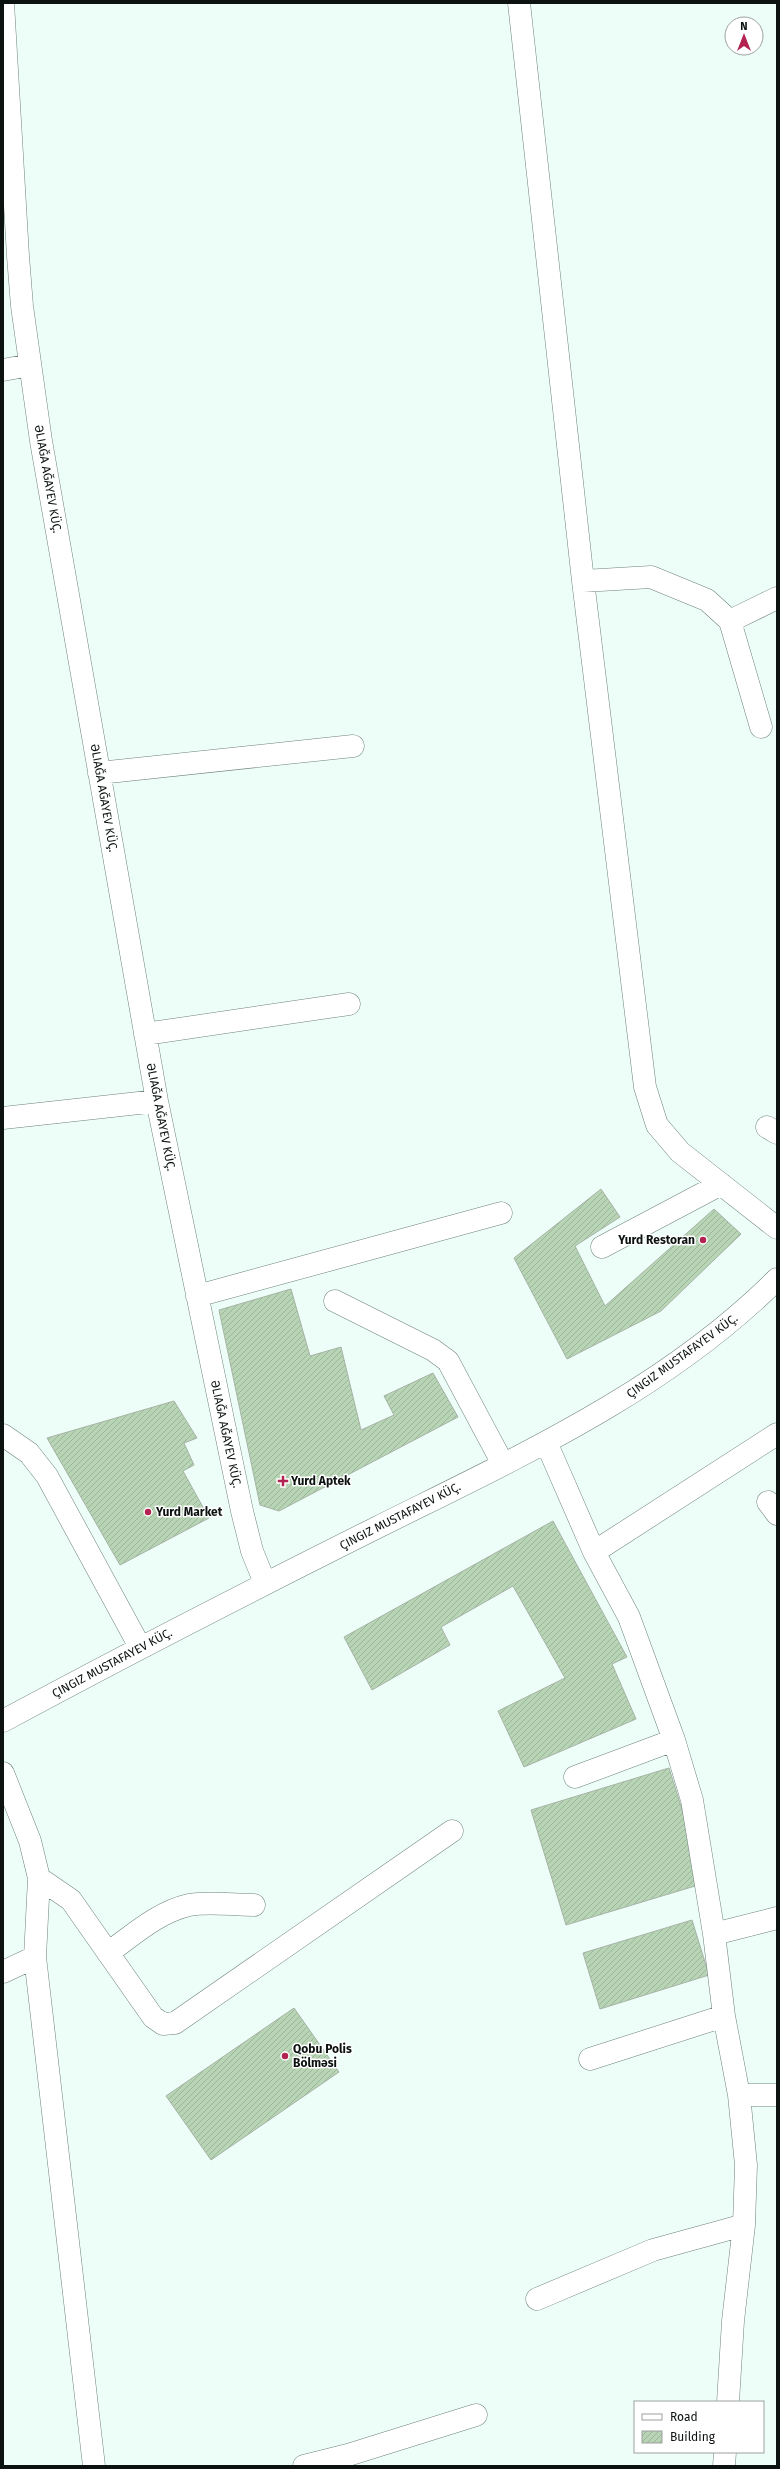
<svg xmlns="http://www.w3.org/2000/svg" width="780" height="2469" font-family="'Fira Sans',sans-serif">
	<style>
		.building { fill: url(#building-hatch); stroke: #a7b3a6 }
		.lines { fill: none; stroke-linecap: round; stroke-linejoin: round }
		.minor-casing { stroke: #6f827d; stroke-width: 23 }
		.minor { stroke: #fff; stroke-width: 22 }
		.poi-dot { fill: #b32351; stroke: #fff; stroke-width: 1.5 }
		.labels { text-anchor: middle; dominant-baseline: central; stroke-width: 3; stroke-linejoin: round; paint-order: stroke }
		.street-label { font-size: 12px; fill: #0b1210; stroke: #fff }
		.poi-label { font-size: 12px; font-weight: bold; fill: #0b1210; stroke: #fff; text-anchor: start }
	</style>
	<defs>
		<pattern id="building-hatch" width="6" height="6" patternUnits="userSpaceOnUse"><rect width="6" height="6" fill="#b7d4b4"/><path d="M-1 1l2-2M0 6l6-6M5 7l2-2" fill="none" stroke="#9cb59a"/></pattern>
	</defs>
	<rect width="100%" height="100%" fill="#edfef9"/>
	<path class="building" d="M601,1189L620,1217L575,1246L605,1306L714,1209L741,1234L661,1311L567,1359L514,1258Z
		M291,1289L310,1356L341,1347L361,1430L394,1415L384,1396L433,1373L458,1417L279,1511L260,1505L219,1310Z
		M174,1401L197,1438L184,1443L194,1465L183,1471L209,1518L120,1565L47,1438Z
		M553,1521L627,1657L612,1664L636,1719L524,1767L498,1711L565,1678L513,1586L441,1627L450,1645L372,1690L344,1637Z
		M669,1768L705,1883L566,1925L531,1810Z
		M692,1920L709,1975L600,2009L583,1953Z
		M294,2008L339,2072L211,2160L166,2096Z"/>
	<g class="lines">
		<defs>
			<path id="minor" d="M3,3L18,256L22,306L41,441L157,1101L242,1511L252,1551L265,1583
				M519,3L583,581L645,1087L657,1125L680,1152L777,1228
				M3,370L30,365
				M583,581L651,577L707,600L730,621L777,598
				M730,621L761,727
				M99,773L353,746
				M145,1034L349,1004
				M3,1118L157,1101
				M767,1127L777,1133
				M602,1247L721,1184
				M197,1296L501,1213
				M335,1301L433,1350L448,1361L503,1464
				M3,1435L29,1453L47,1476L140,1647
				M546,1442L594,1552L629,1617L674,1740L692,1800L714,1934L724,2016L739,2095L746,2165L744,2225L733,2321L728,2402
				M768,1502L777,1514
				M594,1552L777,1434
				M3,1721C127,1654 252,1590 378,1527C518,1457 665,1391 777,1279
				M3,1773L30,1841L39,1878L35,1957L94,2466
				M575,1777L674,1740
				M39,1878L71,1900L153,2017L163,2024L175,2023L452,1831
				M714,1934L777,1918
				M108,1953C133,1935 158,1912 189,1905C209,1901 233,1905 254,1905
				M3,1972L35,1957
				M590,2059L724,2016
				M739,2095H777
				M537,2299L653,2250L744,2225
				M304,2466L348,2455L476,2415
				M724,2466L725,2452"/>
		</defs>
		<use href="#minor" class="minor-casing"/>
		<use href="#minor" class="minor"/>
	</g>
	<g class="poi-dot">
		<circle cx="703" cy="1240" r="4"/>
		<path d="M281 1475h4v4h4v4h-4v4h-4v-4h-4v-4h4z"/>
		<circle cx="148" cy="1512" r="4"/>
		<circle cx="285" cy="2056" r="4"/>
	</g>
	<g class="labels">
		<g class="street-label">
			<text transform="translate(48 479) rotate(80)">ƏLIAĞA AĞAYEV KÜÇ.</text>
			<text transform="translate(104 798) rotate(80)">ƏLIAĞA AĞAYEV KÜÇ.</text>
			<text transform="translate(161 1117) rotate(79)">ƏLIAĞA AĞAYEV KÜÇ.</text>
			<text transform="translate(682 1356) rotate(-36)">ÇINGIZ MUSTAFAYEV KÜÇ.</text>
			<text transform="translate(226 1434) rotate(78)">ƏLIAĞA AĞAYEV KÜÇ.</text>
			<text transform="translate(400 1516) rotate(-27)">ÇINGIZ MUSTAFAYEV KÜÇ.</text>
			<text transform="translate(112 1663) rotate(-28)">ÇINGIZ MUSTAFAYEV KÜÇ.</text>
		</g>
		<g class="poi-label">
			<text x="695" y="1240" text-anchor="end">Yurd Restoran</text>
			<text x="291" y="1481">Yurd Aptek</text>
			<text x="156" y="1512">Yurd Market</text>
			<text x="293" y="2049">Qobu Polis<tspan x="293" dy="14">Bölməsi</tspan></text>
		</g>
	</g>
	<rect width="780" height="2469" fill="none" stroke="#0b1210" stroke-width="8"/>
	<rect x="634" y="2401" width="130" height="52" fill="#ffffff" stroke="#9da09f"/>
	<rect x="642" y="2414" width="20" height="6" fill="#ffffff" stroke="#9da09f"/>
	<text x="670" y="2421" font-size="12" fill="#0b1210">Road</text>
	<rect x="642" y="2431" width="20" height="12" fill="url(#building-hatch)" stroke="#9da09f"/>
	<text x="670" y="2441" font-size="12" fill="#0b1210">Building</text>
	<g transform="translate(744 36)"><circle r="19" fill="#ffffff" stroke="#9da09f"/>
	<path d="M0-3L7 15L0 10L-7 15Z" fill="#b32351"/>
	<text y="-6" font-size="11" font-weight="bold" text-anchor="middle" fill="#0b1210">N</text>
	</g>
</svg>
